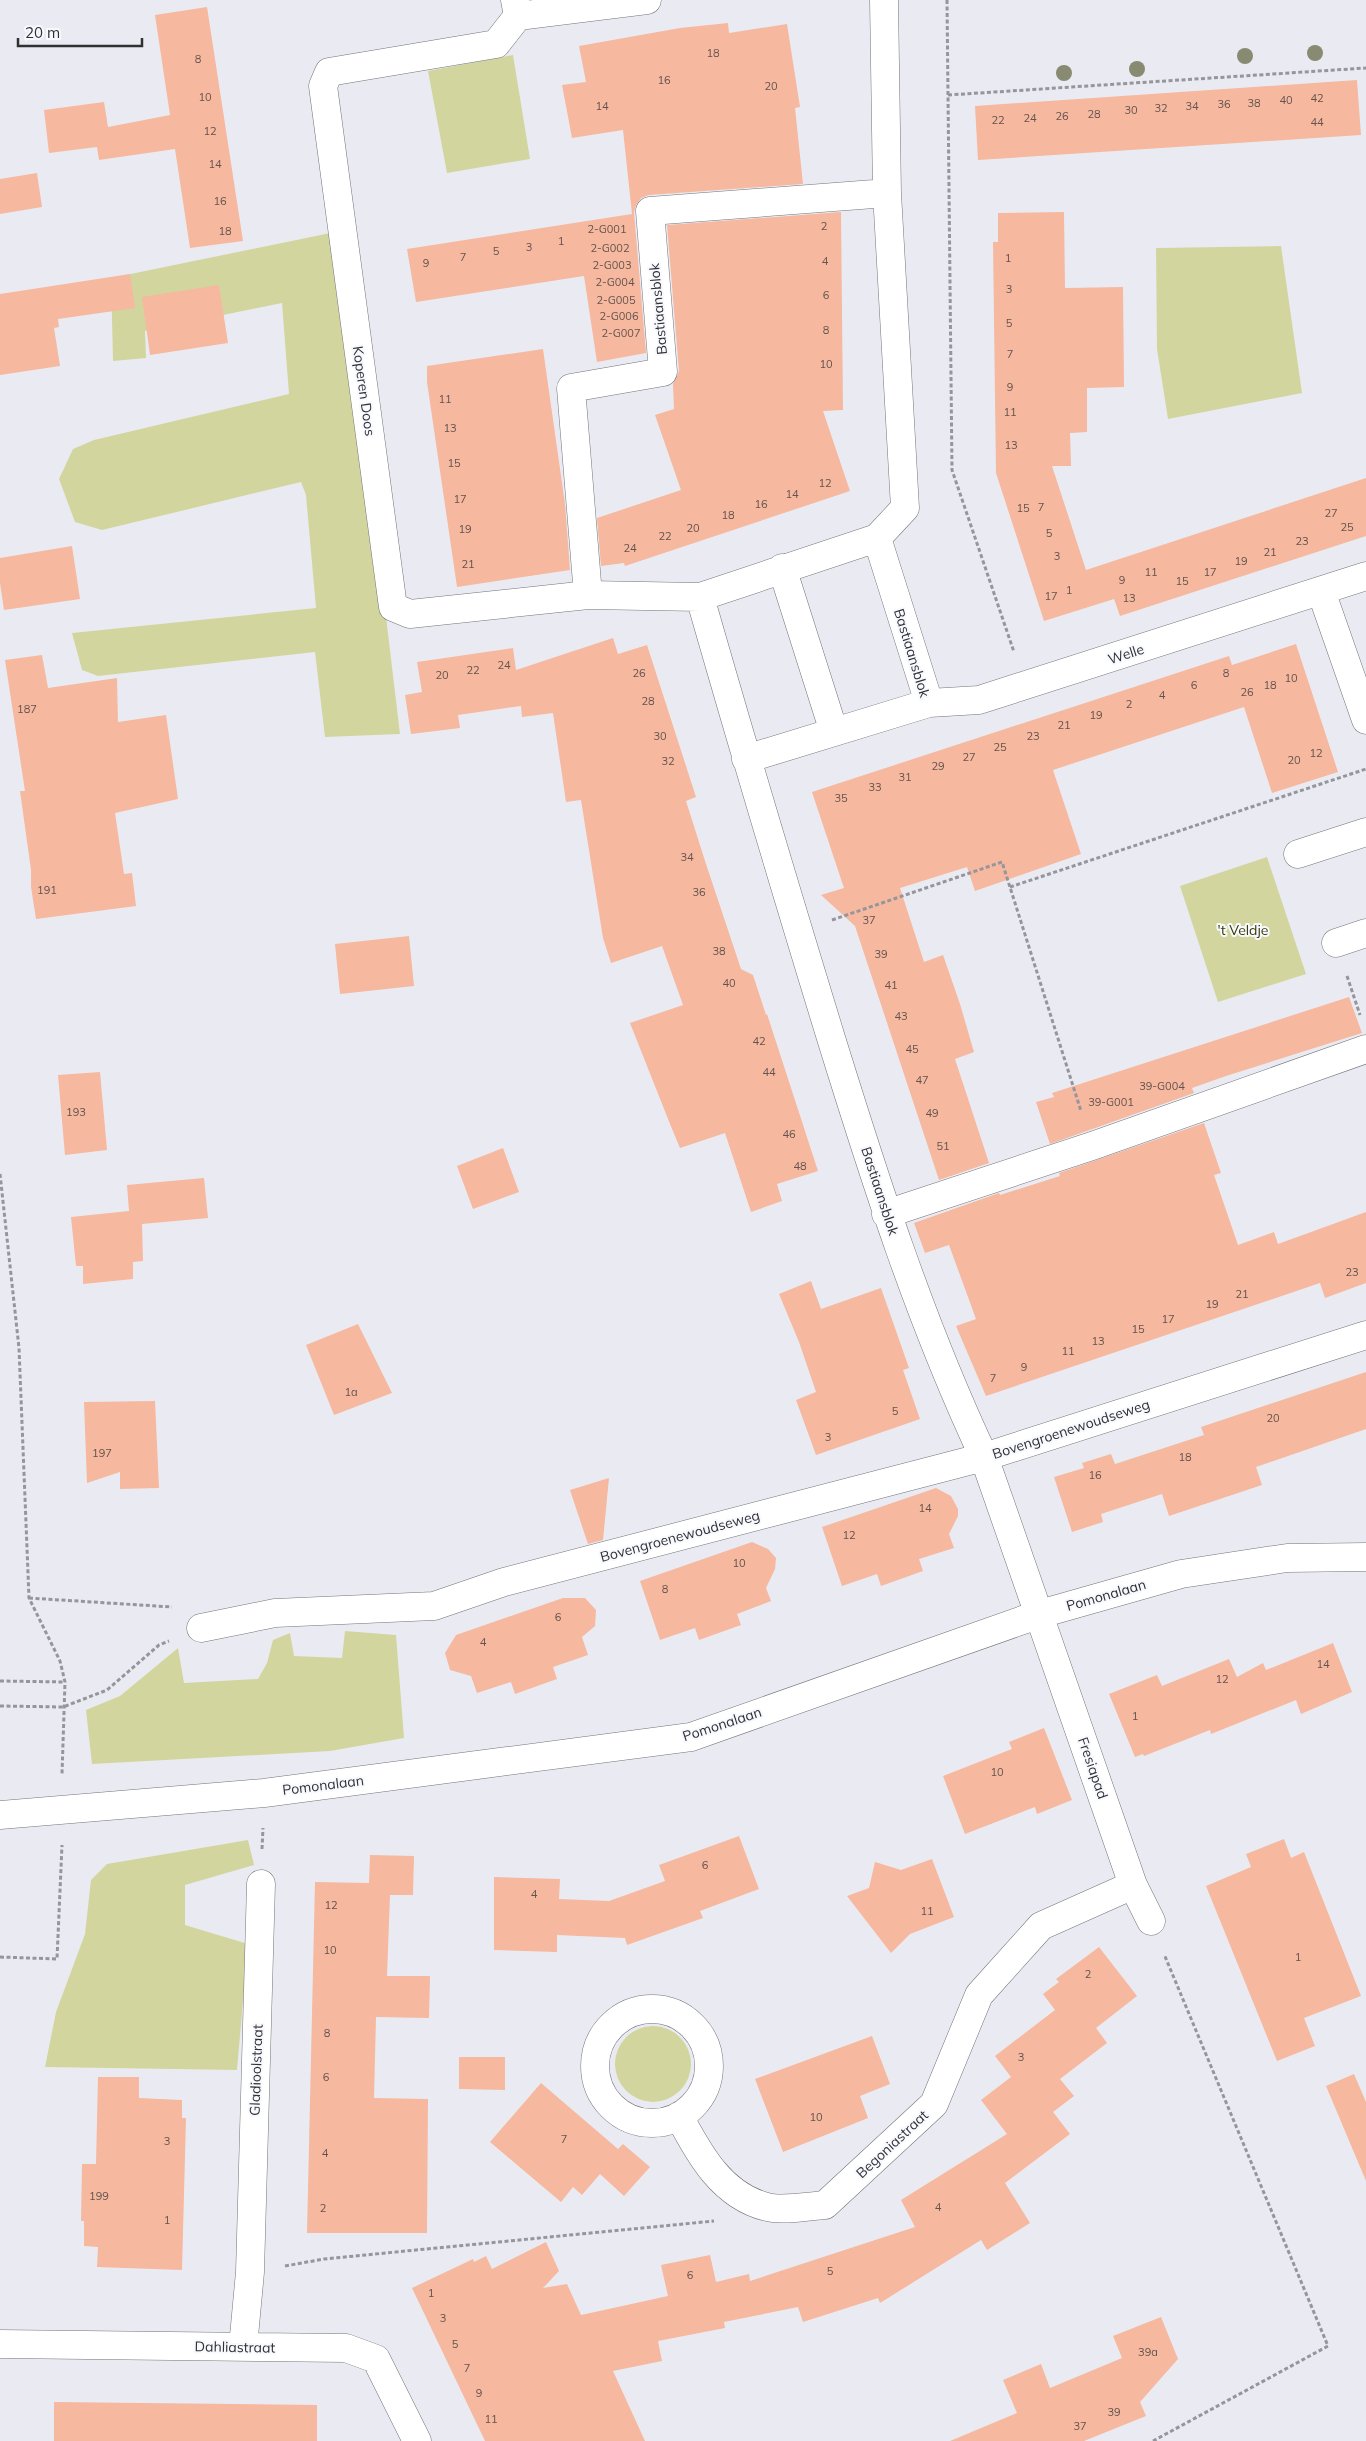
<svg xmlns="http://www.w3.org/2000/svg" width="1366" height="2441" font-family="Mulish,sans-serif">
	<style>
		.green { fill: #d2d69e }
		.building { fill: #f6b89e }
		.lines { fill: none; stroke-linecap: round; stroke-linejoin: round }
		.minor-casing { stroke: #73747a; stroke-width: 29 }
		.path { stroke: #95969b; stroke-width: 3; stroke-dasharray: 4 2.5; stroke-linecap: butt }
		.minor { stroke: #fff; stroke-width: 28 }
		.tree { fill: #888a72 }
		.labels { text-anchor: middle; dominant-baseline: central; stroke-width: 4; stroke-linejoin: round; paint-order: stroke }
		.number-label { font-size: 11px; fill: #62534e }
		.street-label { font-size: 14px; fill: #303133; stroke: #f8f9fe }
		.park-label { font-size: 14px; fill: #383a09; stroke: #f8f9fe }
	</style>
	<rect width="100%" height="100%" fill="#eaebf2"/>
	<path class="green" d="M513,55L530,159L447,173L428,71Z
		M340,231L400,734L325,737L315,652L98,676L82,670L72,633L316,608L306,495L301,482L102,530L75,522L59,479L73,449L94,440L289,394L282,303L145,331L146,358L113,361L111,278Z
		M1281,246L1302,393L1168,419L1157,349L1156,248Z
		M1267,857L1306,974L1218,1002L1180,886Z
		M345,1631L396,1635L404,1738L330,1751L92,1764L86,1710L120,1696L178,1648L184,1683L258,1679L267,1663L273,1640L290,1633L294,1656L342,1658Z
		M248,1840L254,1865L185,1885V1925L248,1944L237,2070L45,2067L56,2012L85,1934L91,1880L107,1864Z
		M615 2064a38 38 0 1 1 76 0a38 38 0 1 1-76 0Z"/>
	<path class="building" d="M207,7L243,241L190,248L175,149L99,160L97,147L49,153L44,110L104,102L108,127L170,115L155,15Z
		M728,23L729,33L787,24L800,107L795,108L803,184L649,195L641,198L636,205L634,212L646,353L597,362L584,276L416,302L407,249L632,214L623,130L572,138L562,85L586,82L579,46L680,28Z
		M1357,80L1361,135L978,160L975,106Z
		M37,173L42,207L0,214V179Z
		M841,212L843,410L823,411L850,491L625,566L624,563L601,566L597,518L681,490L655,415L674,409L673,384L679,371L667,225Z
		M1064,212L1065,288L1123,287L1124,387L1087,388V432L1070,433L1071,466H1052L1086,570L1366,478V536L1120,616L1114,599L1044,621L996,473L993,242H998V213Z
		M130,274L135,308L58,319L59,327L54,328L60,366L0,375V294Z
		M219,285L228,343L150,355L142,297Z
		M543,349L565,504L570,570L457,587L427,382V366Z
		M72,546L80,599L4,610L0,583V558Z
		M613,638L618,654L647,645L696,797L686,801L706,864L741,969L753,975L766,1015L767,1014L818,1171L777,1184L782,1201L751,1212L725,1133L680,1148L670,1124L630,1023L683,1005L662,946L611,963L603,938L581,800L566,802L553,713L522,717L521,706L458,715L460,728L411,734L405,695L422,692L417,662L513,648L516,670Z
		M1296,644L1338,772L1272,793L1244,707L1053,770L1081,854L975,891L967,867L900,888L924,962L943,955L960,1004L974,1052L955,1059L989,1163L939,1180L855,926L821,895L844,888L812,792L1229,656L1232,665Z
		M42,655L48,688L117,678L118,722L166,715L178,799L115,813L124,874L132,873L136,906L36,919L31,887V870L20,791H25L5,660Z
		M409,936L414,986L340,994L335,944Z
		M1349,997L1362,1033L1226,1076L1192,1088L1194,1093L1050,1144L1036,1102L1054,1097L1052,1093Z
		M100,1072L107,1150L65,1155L58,1075Z
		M1204,1123L1221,1173L1214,1175L1238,1245L1274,1232L1278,1244L1366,1212V1283L1325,1298L1320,1283L986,1396L956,1326L976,1319L949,1245L925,1253L914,1223L999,1193L1000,1195L1060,1176L1059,1173Z
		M503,1148L519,1192L473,1209L457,1166Z
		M204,1178L208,1218L142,1224L143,1261L133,1262V1279L83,1284V1266H76L71,1217L129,1211L127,1185Z
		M811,1281L821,1309L881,1288L909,1368L903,1370L920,1419L816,1455L796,1400L816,1392L799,1342L779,1294Z
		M358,1324L392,1393L334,1415L306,1345Z
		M1366,1372V1429L1256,1467L1262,1485L1169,1516L1162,1494L1101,1514L1103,1522L1072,1532L1054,1477L1084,1468L1082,1463L1111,1454L1115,1464L1204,1435L1201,1427Z
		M155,1401L159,1488L120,1489V1472L87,1483L84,1402Z
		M609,1478L603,1540L588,1544L570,1490Z
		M936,1488L951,1496L958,1509V1516L949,1534L954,1548L919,1559L923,1571L881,1586L877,1574L842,1586L822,1527Z
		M752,1542L768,1549L776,1558L775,1569L766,1588L771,1601L737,1614L741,1625L699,1640L695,1628L660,1640L640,1581Z
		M563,1598H585L596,1610L595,1626L582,1637L588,1655L553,1667L557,1679L515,1694L511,1682L477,1693L471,1676L450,1670L445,1653L456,1635Z
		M1333,1643L1352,1692L1301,1714L1296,1700L1211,1734L1210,1730L1144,1756L1143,1754L1135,1757L1109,1694L1157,1675L1162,1686L1229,1659L1237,1677L1263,1663L1266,1670Z
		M1044,1728L1072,1800L1037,1814L1035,1807L965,1834L943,1776L1012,1749L1009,1742Z
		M739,1836L759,1889L700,1911L703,1918L627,1945L625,1938L557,1935V1952L494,1950V1877L560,1879L559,1899L609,1901L665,1881L659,1865Z
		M1284,1839L1291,1858L1304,1852L1361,1996L1304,2018L1315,2046L1277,2061L1206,1886L1251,1867L1246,1854Z
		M370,1855L414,1856L413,1895H390L387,1976H430L429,2018L376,2017L374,2098L428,2099L427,2233H307L315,1882L369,1883Z
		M932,1859L954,1917L910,1934L891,1953L847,1896L869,1888L875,1862L901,1870Z
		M1099,1947L1137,1996L1096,2028L1107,2043L1060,2079L1074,2096L1053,2112L1070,2134L1005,2183L1030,2223L987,2250L981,2240L880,2303L878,2298L803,2322L798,2307L724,2322L725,2328L658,2341L662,2361L613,2371L645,2441H485L412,2288L473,2259L474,2262L486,2256L492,2269L546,2242L559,2271L543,2288L567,2284L581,2315L668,2296L661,2265L710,2255L716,2282L749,2274L750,2281L915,2227L901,2200L1007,2134L981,2100L1011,2077L995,2056L1055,2010L1043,1994L1059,1982L1056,1979Z
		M872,2036L890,2084L860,2096L868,2118L783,2152L755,2079Z
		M459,2057H505V2090L459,2089Z
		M1354,2074L1366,2102V2181L1326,2086Z
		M98,2077H139V2098L182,2100V2118H186L182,2270L97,2267L98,2247L84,2246V2221H81L82,2164H96Z
		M541,2083L618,2149L623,2144L650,2167L624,2196L600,2174L582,2195L573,2187L561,2202L490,2142Z
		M1161,2317L1178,2359L1140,2402L1146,2416L1084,2441H950L1017,2413L1003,2380L1041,2364L1050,2388L1122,2358L1113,2336Z
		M54,2402L317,2405V2441H54Z"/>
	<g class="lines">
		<defs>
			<path id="minor" d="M515,0L518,16L647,0
				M518,16L496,44L329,72L323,86L393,607L410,614L588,595L700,597L877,538L905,508L887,193L884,0
				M782,568L834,732
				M1321,591L1366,720
				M588,595L571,388L663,372L650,211L887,193
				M700,597C742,744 786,891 831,1038C875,1180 920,1321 984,1457L1133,1885L1151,1921
				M929,703L979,700L1366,576
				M746,759L929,703L877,538
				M1298,854L1366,832
				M1336,943L1366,933
				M886,1214L1092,1146L1366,1049
				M201,1628L275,1613L434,1606L504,1582L984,1457L1366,1335
				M0,1815L264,1793L691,1737L1040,1614L1181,1574L1287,1558L1366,1557
				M595 2066a57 57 0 1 1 114 0a57 57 0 1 1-114 0Z
				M679,2116C699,2154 722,2196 767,2207C782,2211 810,2206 825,2205L934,2104L979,1995L1041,1926L1133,1885
				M0,2344L346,2348L376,2359L417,2441
				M243,2347L250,2272L261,1884"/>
		</defs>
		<use href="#minor" class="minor-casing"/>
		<path class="path" d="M947,0L952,470L1014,652
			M948,95L1366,68
			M1010,887L1366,769
			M832,920L1002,862L1081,1111
			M1347,976L1360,1015
			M0,1174L19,1348L29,1598L60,1661L65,1682L62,1774
			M29,1598L172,1607
			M0,1681L65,1682
			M0,1706L63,1707L107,1690L159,1645L169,1641
			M262,1849L263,1828
			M0,1957L57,1959L62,1845
			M285,2266L324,2259L714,2221
			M1153,2441L1328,2346L1164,1954"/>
		<use href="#minor" class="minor"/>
	</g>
	<g class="tree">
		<circle cx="1315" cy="53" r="8"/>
		<circle cx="1245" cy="56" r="8"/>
		<circle cx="1137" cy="69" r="8"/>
		<circle cx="1064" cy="73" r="8"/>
	</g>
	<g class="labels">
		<g class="number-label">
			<text x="713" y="53">18</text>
			<text x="198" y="59">8</text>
			<text x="664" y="80">16</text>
			<text x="771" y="86">20</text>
			<text x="205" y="97">10</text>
			<text x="1317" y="98">42</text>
			<text x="1286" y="100">40</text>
			<text x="1254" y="103">38</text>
			<text x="1224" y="104">36</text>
			<text x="602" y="106">14</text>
			<text x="1192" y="106">34</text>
			<text x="1161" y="108">32</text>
			<text x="1131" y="110">30</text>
			<text x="1094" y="114">28</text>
			<text x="1062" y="116">26</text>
			<text x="1030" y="118">24</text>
			<text x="998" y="120">22</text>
			<text x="1317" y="122">44</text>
			<text x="210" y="131">12</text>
			<text x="215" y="164">14</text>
			<text x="220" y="201">16</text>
			<text x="824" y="226">2</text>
			<text x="607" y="229">2-G001</text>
			<text x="225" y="231">18</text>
			<text x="561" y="241">1</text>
			<text x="529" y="247">3</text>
			<text x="610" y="248">2-G002</text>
			<text x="496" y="251">5</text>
			<text x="463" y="257">7</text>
			<text x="1008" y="258">1</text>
			<text x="825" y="261">4</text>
			<text x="426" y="263">9</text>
			<text x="612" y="265">2-G003</text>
			<text x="615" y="282">2-G004</text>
			<text x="1009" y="289">3</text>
			<text x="826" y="295">6</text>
			<text x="616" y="300">2-G005</text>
			<text x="619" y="316">2-G006</text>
			<text x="1009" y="323">5</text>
			<text x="826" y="330">8</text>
			<text x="621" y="333">2-G007</text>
			<text x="1010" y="354">7</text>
			<text x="826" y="364">10</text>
			<text x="1010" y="387">9</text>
			<text x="445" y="399">11</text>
			<text x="1010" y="412">11</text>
			<text x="450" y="428">13</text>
			<text x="1011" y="445">13</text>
			<text x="454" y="463">15</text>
			<text x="825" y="483">12</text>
			<text x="792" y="494">14</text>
			<text x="460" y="499">17</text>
			<text x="761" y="504">16</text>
			<text x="1041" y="507">7</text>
			<text x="1023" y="508">15</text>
			<text x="1331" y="513">27</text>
			<text x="728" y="515">18</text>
			<text x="1347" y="527">25</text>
			<text x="693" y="528">20</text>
			<text x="465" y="529">19</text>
			<text x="1049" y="533">5</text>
			<text x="665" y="536">22</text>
			<text x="1302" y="541">23</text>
			<text x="630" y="548">24</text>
			<text x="1270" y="552">21</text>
			<text x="1057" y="556">3</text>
			<text x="1241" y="561">19</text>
			<text x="468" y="564">21</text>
			<text x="1151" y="572">11</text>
			<text x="1210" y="572">17</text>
			<text x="1122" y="580">9</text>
			<text x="1182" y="581">15</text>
			<text x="1069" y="590">1</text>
			<text x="1051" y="596">17</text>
			<text x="1129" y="598">13</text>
			<text x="504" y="665">24</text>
			<text x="473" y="670">22</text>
			<text x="639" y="673">26</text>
			<text x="1226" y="673">8</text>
			<text x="442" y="675">20</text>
			<text x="1291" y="678">10</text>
			<text x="1194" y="685">6</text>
			<text x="1270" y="685">18</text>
			<text x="1247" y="692">26</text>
			<text x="1162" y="695">4</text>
			<text x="648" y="701">28</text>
			<text x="1129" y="704">2</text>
			<text x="27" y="709">187</text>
			<text x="1096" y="715">19</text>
			<text x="1064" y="725">21</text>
			<text x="660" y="736">30</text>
			<text x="1033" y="736">23</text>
			<text x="1000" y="747">25</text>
			<text x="1316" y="753">12</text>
			<text x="969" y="757">27</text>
			<text x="1294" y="760">20</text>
			<text x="668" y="761">32</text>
			<text x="938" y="766">29</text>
			<text x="905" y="777">31</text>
			<text x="875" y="787">33</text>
			<text x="841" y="798">35</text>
			<text x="687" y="857">34</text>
			<text x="47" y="890">191</text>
			<text x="699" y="892">36</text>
			<text x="869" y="920">37</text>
			<text x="719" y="951">38</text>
			<text x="881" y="954">39</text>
			<text x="729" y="983">40</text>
			<text x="891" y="985">41</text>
			<text x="901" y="1016">43</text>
			<text x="759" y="1041">42</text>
			<text x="912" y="1049">45</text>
			<text x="769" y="1072">44</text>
			<text x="922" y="1080">47</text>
			<text x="1162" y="1086">39-G004</text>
			<text x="1111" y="1102">39-G001</text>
			<text x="76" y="1112">193</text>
			<text x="932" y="1113">49</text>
			<text x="789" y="1134">46</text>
			<text x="943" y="1146">51</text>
			<text x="800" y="1166">48</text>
			<text x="1352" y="1272">23</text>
			<text x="1242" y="1294">21</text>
			<text x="1212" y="1304">19</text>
			<text x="1168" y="1319">17</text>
			<text x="1138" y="1329">15</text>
			<text x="1098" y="1341">13</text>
			<text x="1068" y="1351">11</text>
			<text x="1024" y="1367">9</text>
			<text x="993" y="1378">7</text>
			<text x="351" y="1392">1a</text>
			<text x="895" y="1411">5</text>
			<text x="1273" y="1418">20</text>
			<text x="828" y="1437">3</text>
			<text x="102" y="1453">197</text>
			<text x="1185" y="1457">18</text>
			<text x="1095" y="1475">16</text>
			<text x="925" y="1508">14</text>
			<text x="849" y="1535">12</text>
			<text x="739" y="1563">10</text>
			<text x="665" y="1589">8</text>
			<text x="558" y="1617">6</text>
			<text x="483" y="1642">4</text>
			<text x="1323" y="1664">14</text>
			<text x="1222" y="1679">12</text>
			<text x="1135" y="1716">1</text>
			<text x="997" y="1772">10</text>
			<text x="705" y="1865">6</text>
			<text x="534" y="1894">4</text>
			<text x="331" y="1905">12</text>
			<text x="927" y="1911">11</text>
			<text x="330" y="1950">10</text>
			<text x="1298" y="1957">1</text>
			<text x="1088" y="1974">2</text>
			<text x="327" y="2033">8</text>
			<text x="1021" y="2057">3</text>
			<text x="326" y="2077">6</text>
			<text x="816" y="2117">10</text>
			<text x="564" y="2139">7</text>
			<text x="167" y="2141">3</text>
			<text x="325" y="2153">4</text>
			<text x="99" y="2196">199</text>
			<text x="938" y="2207">4</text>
			<text x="323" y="2208">2</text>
			<text x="167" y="2220">1</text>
			<text x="830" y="2271">5</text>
			<text x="690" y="2275">6</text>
			<text x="431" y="2293">1</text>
			<text x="443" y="2318">3</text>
			<text x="455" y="2344">5</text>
			<text x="1148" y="2352">39a</text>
			<text x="467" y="2368">7</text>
			<text x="479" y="2393">9</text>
			<text x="1114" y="2412">39</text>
			<text x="491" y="2419">11</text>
			<text x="1080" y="2426">37</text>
		</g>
		<g class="street-label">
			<text transform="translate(658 309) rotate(-95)">Bastiaansblok</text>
			<text transform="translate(364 391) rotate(82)">Koperen Doos</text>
			<text transform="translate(912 653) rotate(73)">Bastiaansblok</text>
			<text transform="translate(1126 654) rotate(-18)">Welle</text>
			<text transform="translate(880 1191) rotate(72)">Bastiaansblok</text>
			<text transform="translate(1071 1429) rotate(-18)">Bovengroenewoudseweg</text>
			<text transform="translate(680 1536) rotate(-15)">Bovengroenewoudseweg</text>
			<text transform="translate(1106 1595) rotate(-16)">Pomonalaan</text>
			<text transform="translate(722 1724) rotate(-18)">Pomonalaan</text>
			<text transform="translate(1093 1768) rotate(71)">Fresiapad</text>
			<text transform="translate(323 1785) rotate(-7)">Pomonalaan</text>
			<text transform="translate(256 2070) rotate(-88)">Gladioolstraat</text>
			<text transform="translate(892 2144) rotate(-43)">Begoniastraat</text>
			<text transform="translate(235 2347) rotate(1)">Dahliastraat</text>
		</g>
		<g class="park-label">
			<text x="1243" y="930">'t Veldje</text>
		</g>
	</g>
	<path d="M18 38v8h124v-8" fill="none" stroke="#303133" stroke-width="2.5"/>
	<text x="25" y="38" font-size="15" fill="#303133" stroke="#f8f9fe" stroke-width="4" paint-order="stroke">20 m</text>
</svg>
